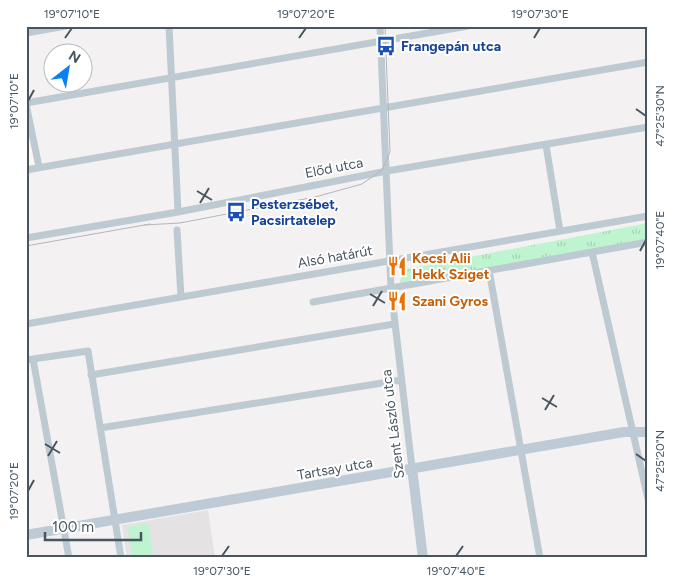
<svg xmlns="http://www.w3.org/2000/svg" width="674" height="584" font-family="Figtree,sans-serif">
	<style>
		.commercial { fill: #fef7ec }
		.education { fill: #e5e2e4 }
		.grass { fill: url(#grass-tufts) }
		.garden { fill: #bef4cf }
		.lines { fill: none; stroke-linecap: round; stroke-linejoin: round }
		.street { stroke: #becad2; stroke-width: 7 }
		.secondary { stroke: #becbd6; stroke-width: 10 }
		.tram { stroke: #b3b7bc; stroke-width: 1 }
		.ticks { fill: none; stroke: #475661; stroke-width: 2 }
		.labels { text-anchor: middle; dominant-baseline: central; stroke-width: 4; stroke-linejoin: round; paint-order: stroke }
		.transit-label { font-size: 14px; font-weight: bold; fill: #164399; stroke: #fff; text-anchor: start }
		.street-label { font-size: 14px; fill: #475661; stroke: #fff }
		.food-label { font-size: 14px; font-weight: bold; fill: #c56008; stroke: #fff; text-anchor: start }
		.neatline { fill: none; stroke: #475661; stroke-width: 2 }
		.ticks-label { font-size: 12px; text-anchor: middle; fill: #475661 }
	</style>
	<defs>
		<pattern id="grass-tufts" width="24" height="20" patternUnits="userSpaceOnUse" patternTransform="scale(1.25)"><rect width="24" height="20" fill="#bef4cf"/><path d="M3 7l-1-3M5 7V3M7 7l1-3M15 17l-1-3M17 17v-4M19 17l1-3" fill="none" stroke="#a5d3b4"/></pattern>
	</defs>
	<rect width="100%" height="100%" fill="#f4f1f2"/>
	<path class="commercial" d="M26,117L36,164L26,165Z"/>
	<path class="education" d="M208,510L215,558H127L122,525Z"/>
	<path class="grass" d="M648,223V241L403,285L400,282L402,270Z"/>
	<path class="garden" d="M148,523L153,554L132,557L128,527Z"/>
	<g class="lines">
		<path class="street" d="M169,26L178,212
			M380,26L391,289L412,468
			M26,33L66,26
			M26,103L468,26
			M26,104L39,167
			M546,145L560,231
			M26,170L648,62
			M177,230L181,297
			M26,238L178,212L387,171L648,127
			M592,252L648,499
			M489,270L540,558
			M313,302L648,242
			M26,324L648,216
			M33,359L69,558
			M26,360L88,351L121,558
			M91,375L394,324
			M100,428L401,380"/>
		<path class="secondary" d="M412,468L423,558
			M26,535L624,432H648"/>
		<path class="tram" d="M144,225L180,223L315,197L362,184L382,170L390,152L385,26
			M26,246L150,224"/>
	</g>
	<path class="ticks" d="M65,38L72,28M299,38L306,28M534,38L540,28M28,101L34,90M636,109L646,116M197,191L212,200M200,203L209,188M640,251L646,240M370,294L385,303M373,306L382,291M542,398L557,407M545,410L554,395M45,444L60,453M636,454L646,461M48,456L57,441M28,491L34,480M222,556L229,546M456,556L463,546"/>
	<defs>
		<symbol id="bus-bare" viewBox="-9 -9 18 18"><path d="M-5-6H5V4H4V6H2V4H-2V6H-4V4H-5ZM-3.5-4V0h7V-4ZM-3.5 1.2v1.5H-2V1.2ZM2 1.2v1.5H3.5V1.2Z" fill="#1a4fb4" stroke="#fff" stroke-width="2.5" paint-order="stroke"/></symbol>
		<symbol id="restaurant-bare" viewBox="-9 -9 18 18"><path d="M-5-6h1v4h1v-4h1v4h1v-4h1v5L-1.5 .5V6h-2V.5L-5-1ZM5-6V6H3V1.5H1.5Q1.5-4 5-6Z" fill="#e8710a" stroke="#fff" stroke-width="2.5" paint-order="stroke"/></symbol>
	</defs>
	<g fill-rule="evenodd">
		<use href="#bus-bare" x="372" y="32" width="28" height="28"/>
		<use href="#bus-bare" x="222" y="198" width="28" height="28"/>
		<use href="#restaurant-bare" x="383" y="252" width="28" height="28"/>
		<use href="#restaurant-bare" x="383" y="287" width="28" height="28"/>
	</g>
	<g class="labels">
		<g class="transit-label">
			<text x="401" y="46">Frangepán utca</text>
			<text x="251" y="204">Pesterzsébet,<tspan x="251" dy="16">Pacsirtatelep</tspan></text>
		</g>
		<g class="street-label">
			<text transform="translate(334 168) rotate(-11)">Előd utca</text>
			<text transform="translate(335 257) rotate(-10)">Alsó határút</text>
			<text transform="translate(393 424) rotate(-97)">Szent László utca</text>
			<text transform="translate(335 469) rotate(-10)">Tartsay utca</text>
		</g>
		<g class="food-label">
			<text x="412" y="258">Kecsi Alii<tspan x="412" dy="16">Hekk Sziget</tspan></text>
			<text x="412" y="301">Szani Gyros</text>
		</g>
	</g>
	<rect width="674" height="584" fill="none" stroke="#ffffff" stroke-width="55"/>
	<g transform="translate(68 68) rotate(31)"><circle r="24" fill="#ffffff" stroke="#b5bbc0"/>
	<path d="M0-4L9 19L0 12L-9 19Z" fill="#0a80f5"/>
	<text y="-8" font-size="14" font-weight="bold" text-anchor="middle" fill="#475661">N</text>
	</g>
	<path d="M45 532v8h96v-8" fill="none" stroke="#475661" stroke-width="2.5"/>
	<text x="52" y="532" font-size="15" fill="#475661" stroke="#ffffff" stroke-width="4" paint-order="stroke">100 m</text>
	<rect x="28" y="28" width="618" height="528" class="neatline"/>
	<g class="ticks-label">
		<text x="72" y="18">19°07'10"E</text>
		<text x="306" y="18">19°07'20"E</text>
		<text x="540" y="18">19°07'30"E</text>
		<text transform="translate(14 101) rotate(-90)" y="4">19°07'10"E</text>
		<text transform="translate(660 116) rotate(-90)" y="4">47°25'30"N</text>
		<text transform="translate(660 240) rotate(-90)" y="4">19°07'40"E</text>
		<text transform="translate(660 461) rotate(-90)" y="4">47°25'20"N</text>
		<text transform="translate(14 491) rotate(-90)" y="4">19°07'20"E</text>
		<text x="222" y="575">19°07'30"E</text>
		<text x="456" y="575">19°07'40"E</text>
	</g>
</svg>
